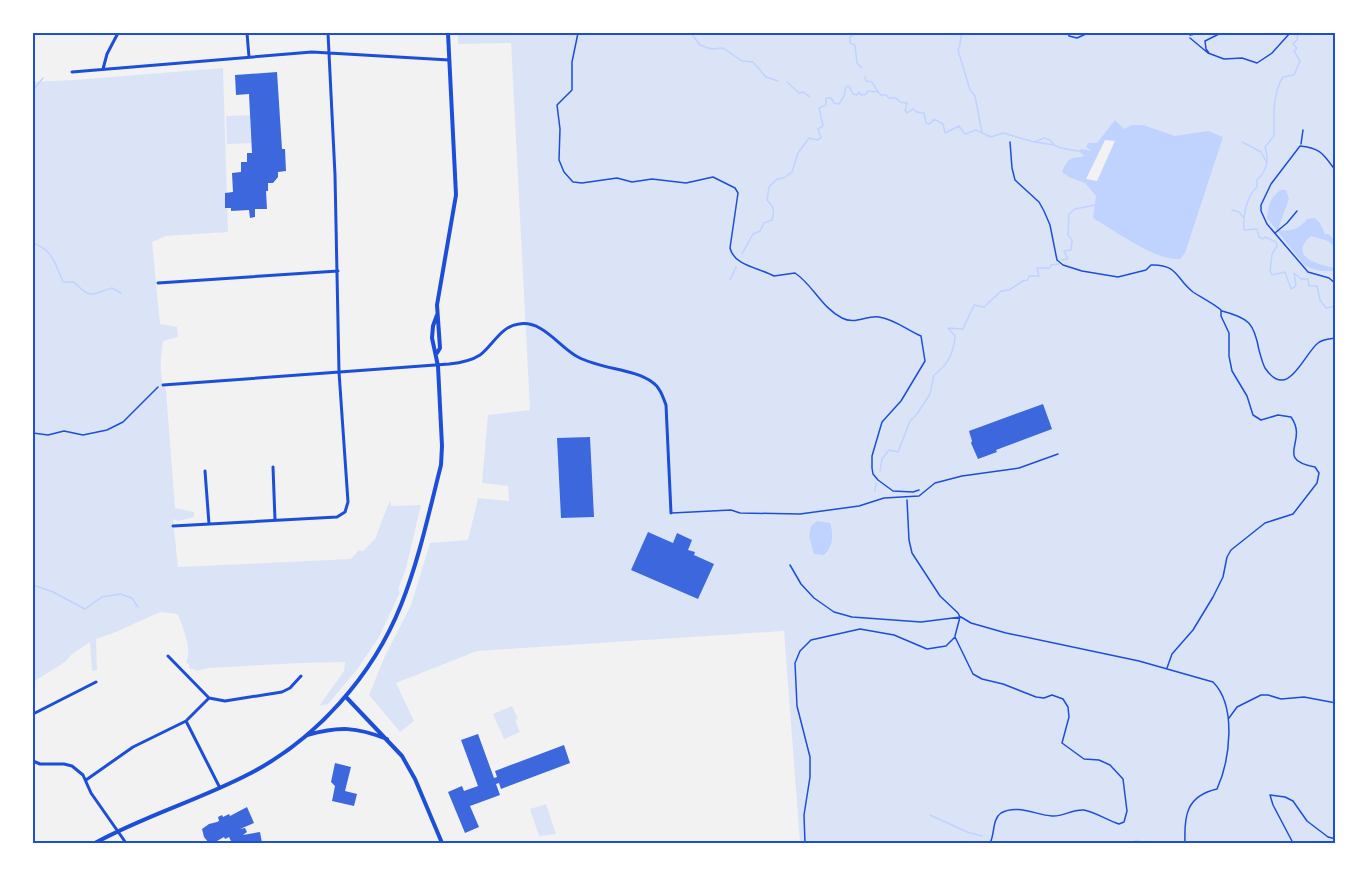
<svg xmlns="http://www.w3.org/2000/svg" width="1369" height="876" font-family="'PT Sans Narrow',sans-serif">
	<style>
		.green { fill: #dbe4f7 }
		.water { fill: #bfd3fe }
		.pier { fill: #f2f2f2 }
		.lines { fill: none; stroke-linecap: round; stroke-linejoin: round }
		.stream { stroke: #bfd3fe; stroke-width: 1.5 }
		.building { fill: #3d67dc }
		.path { stroke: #1d4ed8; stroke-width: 1.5 }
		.service { stroke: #1d4ed8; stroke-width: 1.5 }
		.minor { stroke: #1d4ed8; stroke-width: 3 }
		.tertiary { stroke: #1d4ed8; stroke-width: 4 }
		.neatline { fill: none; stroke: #1d4ed8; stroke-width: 2 }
	</style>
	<rect width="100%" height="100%" fill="#f2f2f2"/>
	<path class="green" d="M458,33H1336V843H800L784,631L477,651L396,683L414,721L400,732L369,695L384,658L411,605L430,543L468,540L478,498L509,501L508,486L482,483L488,415L530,410L511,43L458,44Z
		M223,68L228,232L166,236L152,242L160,324L177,327L178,337L163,341C161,357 158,375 166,390L175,508L194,512V517L178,521L173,519L178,567L351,559L359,550L363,551L375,539L390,500L391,506L421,505L406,568L398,590L400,592L379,637L356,671L328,704L319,706L344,671L345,662L301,663L208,668L197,671L194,669H190L189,665L186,662C193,649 182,627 178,614L160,612L116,632L96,639L97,670L92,671L90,642L72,654L65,662L33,682V82L74,80Z
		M250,115L251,143L227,144L226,116Z
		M512,706L518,719L515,720L520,732L504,739L493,714Z
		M546,804L556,834L539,836L530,809Z"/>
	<path class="water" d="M1115,120L1124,129L1132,125H1143L1175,136L1208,131L1223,137L1185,253L1180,259C1155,261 1114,230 1093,218L1096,196L1085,183L1069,177L1062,172C1069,156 1070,159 1085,156L1078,151L1082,149L1092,151L1086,147L1088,143H1097Z
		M1281,190H1286L1289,199L1279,226L1280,230C1292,232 1300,228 1307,219L1315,218L1320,223L1325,234H1328L1335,240L1336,248L1328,241L1311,236C1287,257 1319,265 1336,268V273L1334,271H1320L1305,266L1267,218C1268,206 1270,197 1281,190Z
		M817,521L830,523C834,534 833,547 824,555L814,554L809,536L811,526Z"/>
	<path class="pier" d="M1105,140L1115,141L1097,181L1086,179Z"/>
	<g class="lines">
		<path class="stream" d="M691,33L700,45L711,49L723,48L742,61L753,62L766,77L778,81
			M856,33L850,37V43L855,45L857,63L862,68
			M1298,33L1297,40L1293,44L1297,48L1294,51L1300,61L1294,75L1283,77C1272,94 1274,117 1274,136L1265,147C1269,159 1267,171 1257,180V187C1246,197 1243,216 1244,230L1257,229L1259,237L1263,239L1265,237L1276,242L1277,246L1272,254L1270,271L1272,275L1285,272L1291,289L1296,286L1294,273L1301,279H1308L1309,286H1317L1320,300L1326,308L1336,306
			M962,34C959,39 962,44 958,50L970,90L975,96L982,133
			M865,77L866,81L872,82L878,92
			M787,82L799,93L803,92L810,97
			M33,90L43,78
			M1035,142L1054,145
			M1242,142L1261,152L1267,163
			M1232,210L1239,212L1243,217
			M33,243C52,249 56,265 63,282H74C91,300 92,294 112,288L121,293
			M742,254L753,234L760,231L764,223L772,220C775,210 774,207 767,200L769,187L777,179L784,178L792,172L798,153L809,138L817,140L821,138L818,129L823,126L819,108L826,105V98H831L834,103L839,104L844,96L846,87L849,86L853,94L857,95L859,92L861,95L866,94L868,91L878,92L881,95H886L889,98H896L900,102L907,103L905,110L907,113L913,109L917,112L924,113L926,123L930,124L934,119L943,124L945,133L959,126L965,134L976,130L991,137L1003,133L1034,142L1044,138L1050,140L1054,145L1061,148L1078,151
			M1061,260L1068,259L1064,251L1071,250L1072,240L1068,235L1069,214L1075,209L1095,205
			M730,280L736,267
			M880,471L882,459L889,450L898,452L910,421L917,414L930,394L934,375C947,366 954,352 955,336L948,328L963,329L974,305L984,307L1001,291L1009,290L1023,281L1028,280L1029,276H1039L1037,268H1050L1051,265L1059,264
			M875,491L876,483
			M33,585L53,592L85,609L102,597L120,594L132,598L138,607
			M930,815L967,832L982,836
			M1133,843L1136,840L1143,843"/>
	</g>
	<path class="building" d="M277,72L282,149H285L286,171L278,172V177L273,183H268V191H266L267,209H255V217L250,218L249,210L231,211V208H225V193L233,192L232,173L241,172V162H247V153H252L249,94L236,95L235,75Z
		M1043,404L1052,429L996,450L997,452L978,459L971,443L972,441L969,431Z
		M590,437L594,517L561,518L557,438Z
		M648,532L673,543L677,533L692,540L688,550L695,552L694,555L714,564L698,599L631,570Z
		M478,734L494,778L497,777L495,771L564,745L570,763L501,789L499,783L496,784L500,795L470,806L479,827L465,833L448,792L462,786L464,791L478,786L461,740Z
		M335,763L351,767L345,791L357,794L354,806L332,801L335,786L331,782Z
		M247,807L254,823L240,829L245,828L247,832L243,835L260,832L262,843H232L229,837L225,839L224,837L217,841L209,843L204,837L202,829L209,824L217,822L219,821L218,817L222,815L223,817L229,814L230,816Z"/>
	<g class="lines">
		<path class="path" d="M578,33L572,62V90L557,105L560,129L559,160L564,172L573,182L582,183L617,178L632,182L652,179L686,183L713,177L735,188L738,193L730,248C734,266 760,268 774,276L795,273C813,285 822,308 842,318C855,325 866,315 879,317C894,319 907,330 921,336L925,361L901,401L882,422L872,456V468L873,474L878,480L893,491L913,492L919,490
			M1068,33L1069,36L1077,38L1088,33
			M1187,33L1190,35L1201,33
			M1190,38L1208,53L1224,59L1242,58L1257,63L1272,53L1290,33
			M1209,53L1206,49L1205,41L1221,33
			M1010,142L1012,168L1015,180L1039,202L1044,211L1050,225L1057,260L1063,265L1082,271L1118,277L1146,270L1151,265C1178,264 1176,279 1193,292C1202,298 1213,303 1221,310V316L1229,333V356L1232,371L1247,396L1253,415L1261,420L1278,415L1291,417C1309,442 1273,459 1315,467L1319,473L1317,483L1293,514L1265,523L1231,550L1227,557L1223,577L1213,597L1193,630L1172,654L1167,668
			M1301,144L1303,130
			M1336,171C1324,156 1322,148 1300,146L1271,184L1261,205V211L1267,224L1308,272L1329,278L1336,284
			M1275,233L1287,223L1297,211
			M1222,311C1249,318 1254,323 1259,350C1261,357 1262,362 1265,368C1288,402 1303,355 1318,343C1323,339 1330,339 1336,338
			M33,433L48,435L64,431L83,435L107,430L123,422L158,387
			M907,500L909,540L912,553L940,596L958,613L960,617L955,636
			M790,565L801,584L814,598L834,612L852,617L921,622L961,617L971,623L1006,633L1139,661L1213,682C1237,706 1230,760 1217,789C1186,796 1184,816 1185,843
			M1229,718L1237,707L1261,695H1268L1281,699L1304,697L1336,703
			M805,843L804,815L810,777V757L797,706L795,663L800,651L811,640L860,629L894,635L927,649L946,646L955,637L973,674L982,679L1003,684L1036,697L1044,698L1052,695L1063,699L1068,707L1069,717L1062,743L1084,759L1099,760L1110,765L1123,779L1127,811L1124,822L1119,824C1107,820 1095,812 1084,810C1072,809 1063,817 1052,816C1036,815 1017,804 1001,813C992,819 995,834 990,843
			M1293,843L1273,805L1270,795L1285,797L1293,801L1307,821L1328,837L1336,839"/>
		<path class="service" d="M672,513L731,510L740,513L800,514L859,506L884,498L919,496L935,483L962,476L1019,468L1058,454"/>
		<path class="minor" d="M247,33L249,57
			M103,69L107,54L118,33
			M72,72L312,52L449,60
			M158,283L338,271
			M163,385L449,364C459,363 471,361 480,355C493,345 501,326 519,324C543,320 559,347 578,357C600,369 635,369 652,382C660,387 663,397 666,405L671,513
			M273,467L275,520
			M205,471L209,524
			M173,526L337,517L345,512L348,502L339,372L335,175L328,33
			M168,656L209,698L225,701L282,692L290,688L301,676
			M33,714L96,682
			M186,721L220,788
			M33,761L40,764H64L72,766L83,775L91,793L126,843
			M86,780L133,747L186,721L209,698"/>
		<path class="tertiary" d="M437,353L440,348L437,305L456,195L448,33
			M346,697L402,756L415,779L442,843
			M307,735C340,726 356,727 387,739
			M95,843C144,816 199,800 249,774C317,739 373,675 401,605C419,560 429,512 441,465L442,446L438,366L432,338L433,326L437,315"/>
	</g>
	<rect width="1369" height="876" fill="none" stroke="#ffffff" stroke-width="69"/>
	<rect x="34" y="34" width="1300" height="808" class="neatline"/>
</svg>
